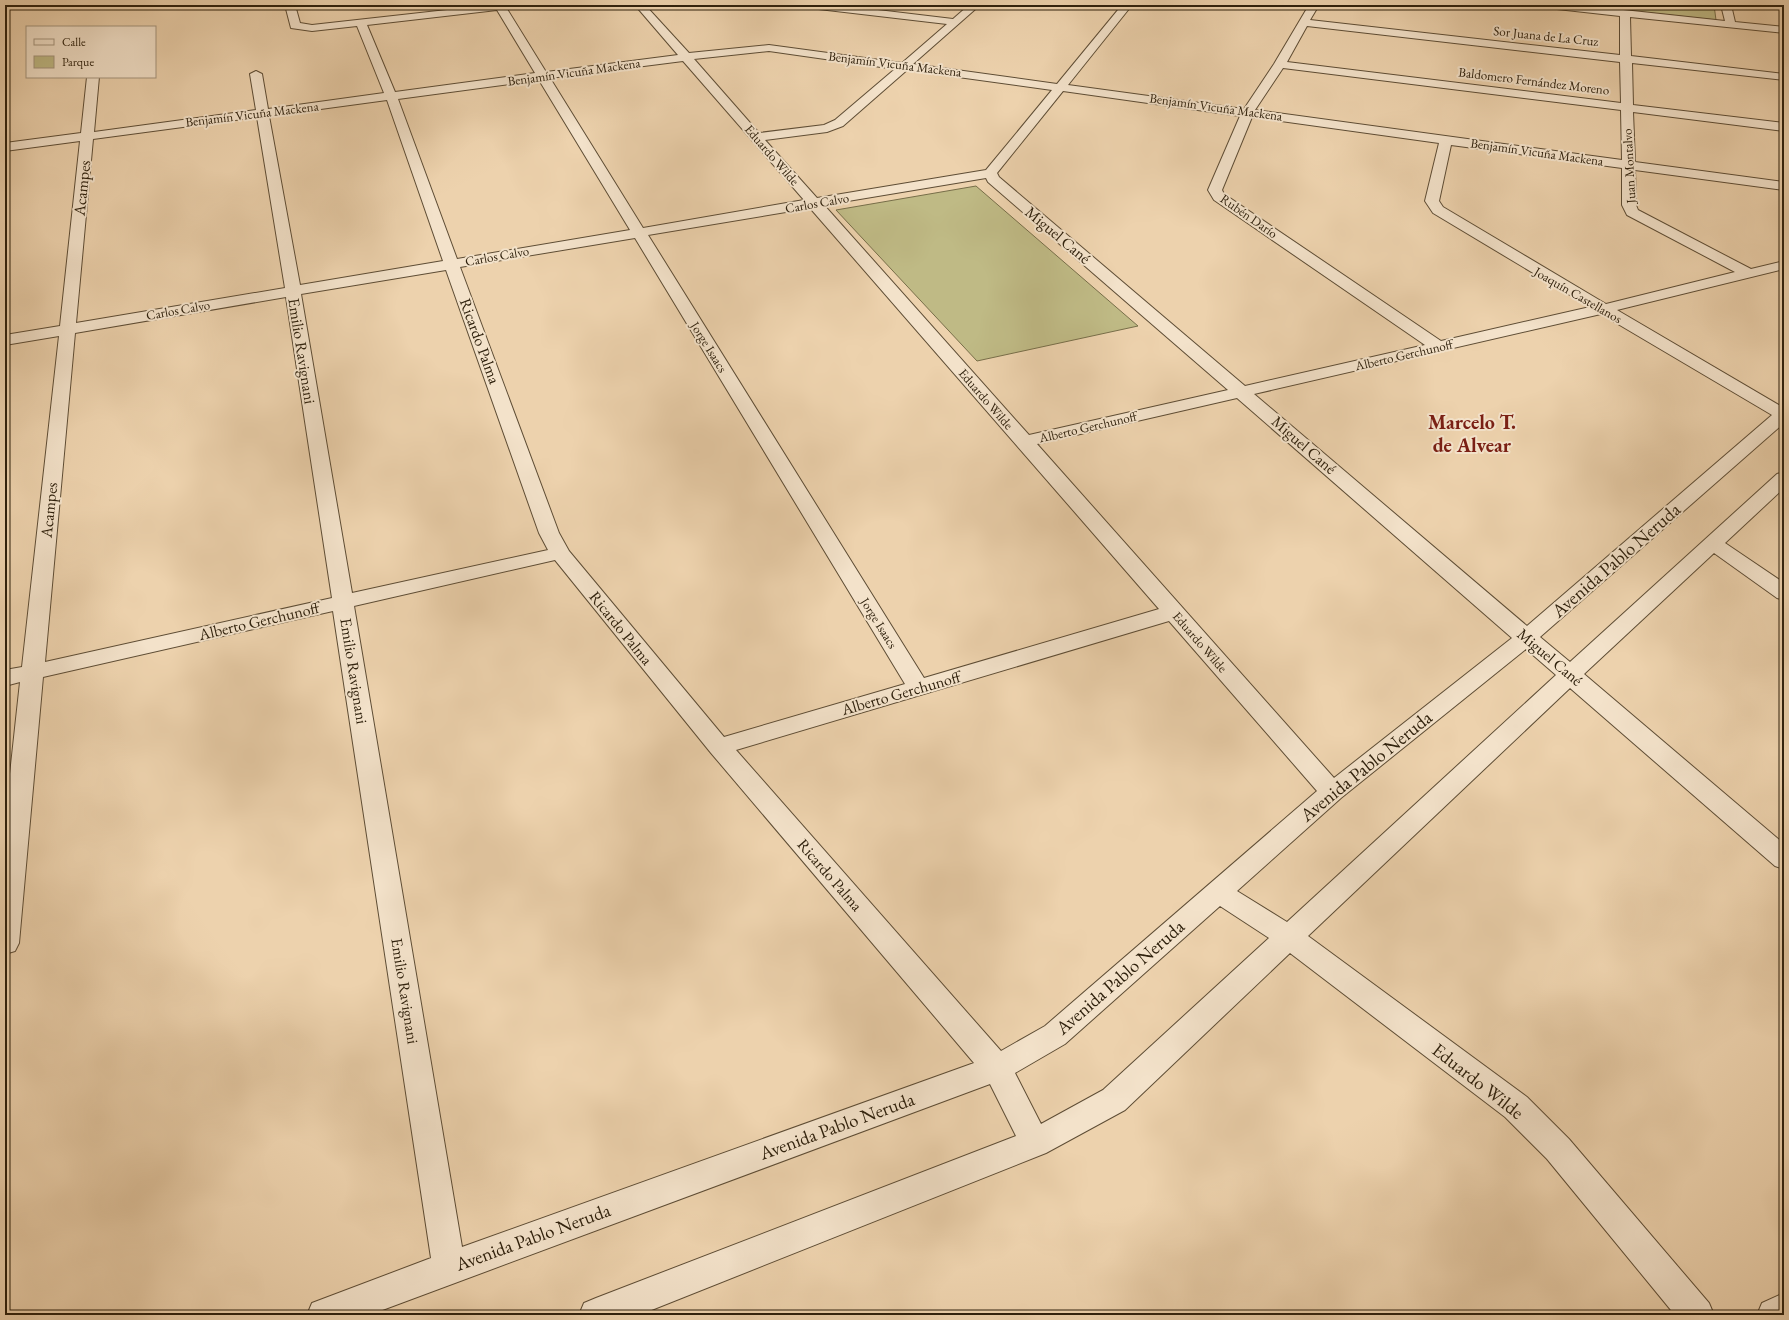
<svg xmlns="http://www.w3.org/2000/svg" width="1789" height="1320" font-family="'EB Garamond',serif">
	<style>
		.green { fill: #bfba85; stroke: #776e49 }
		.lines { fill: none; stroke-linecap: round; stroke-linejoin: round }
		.minor-casing { stroke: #5e4d35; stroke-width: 2 }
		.minor { fill: #f3e2ca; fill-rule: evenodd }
		.labels { text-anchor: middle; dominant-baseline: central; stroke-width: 4; stroke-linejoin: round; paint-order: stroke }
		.far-street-label { font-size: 13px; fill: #2f210d; stroke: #f3e2ca }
		.street-label { font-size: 16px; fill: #2f210d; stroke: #f3e2ca }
		.near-street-label { font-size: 19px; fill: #2f210d; stroke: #f3e2ca }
		.district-label { font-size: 20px; font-weight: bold; fill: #7a1f14; stroke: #f3e2ca }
	</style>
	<rect width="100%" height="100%" fill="#edd2ad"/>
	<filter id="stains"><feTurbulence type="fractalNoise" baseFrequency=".005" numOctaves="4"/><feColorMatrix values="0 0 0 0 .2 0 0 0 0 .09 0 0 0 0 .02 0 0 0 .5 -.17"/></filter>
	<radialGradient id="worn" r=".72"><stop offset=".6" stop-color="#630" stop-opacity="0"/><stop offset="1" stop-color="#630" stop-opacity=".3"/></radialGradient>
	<path class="green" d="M1578,5H1714L1716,20Z
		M976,186L1138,326L977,361L836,210Z"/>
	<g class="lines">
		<defs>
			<path id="minor" d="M285,5H295L300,23L312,25L492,5H524L523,7L507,9L546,72L678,55L635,5H645L689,53L769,45L902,63L947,24L810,8L805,5H836L953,19L969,5H980L913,64L1057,84L1122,5H1132L1068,85L1244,109L1274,64L1309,5H1319L1310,20L1620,55V16L1548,8L1543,5H1577L1725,21L1721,5H1731L1735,22L1784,27V33L1630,17L1631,56L1784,74V80L1632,63L1633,105L1784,123V131L1633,112L1635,162L1784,182V190L1635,170L1636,205L1638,210L1751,269L1784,261V269L1617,310L1784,408V423L1540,637L1570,662L1777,474L1784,472V488L1725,543L1784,583V600L1777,598L1714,553L1584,674L1784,844V869L1775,866L1570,688L1308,936L1527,1097L1569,1139L1709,1303L1714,1315H1675L1547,1159L1505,1117L1290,953L1125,1110L1046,1153L639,1315H579L584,1303L596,1298L1016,1136L990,1084L369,1315H307L312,1303L431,1258L333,611L43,677L19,943L15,951L5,954V820L20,682L5,686V670L22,667L59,336L5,345V335L60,326L80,141L5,151V143L81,133L87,77H99L94,132L256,110L250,74L256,71L262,74L268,109L384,93L357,26L312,31L291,28ZM497,10L535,73L395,92L367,25ZM1307,26L1620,62L1621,103L1287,62ZM769,51L895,69L835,120L824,125L759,133L694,59ZM683,61L804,200L643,228L550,78ZM1283,68L1621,110L1622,160L1255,110ZM907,70L1052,90L986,170L817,198L765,140L827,132L843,126ZM539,80L630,230L457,259L398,99ZM1063,91L1240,116L1208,190L1214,200L1425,345L1245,386L999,177L997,173ZM387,100L443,261L300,285L269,116ZM257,117L285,288L76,323L93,139ZM1252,117L1439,143L1425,201L1433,213L1590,307L1441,341L1224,194L1222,190ZM1451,145L1622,168V205L1627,215L1735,272L1606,304L1443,207L1439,201ZM986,178L988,182L1228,390L1029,435L824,205ZM810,208L1159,609L924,678L648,235ZM635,238L905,684L724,737L569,551L559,533L460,267ZM446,270L539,533L548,550L352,593L301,294ZM286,297L332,598L45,662L75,333ZM1601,314L1772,415L1527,626L1254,394ZM1237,398L1512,638L1334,778L1037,444ZM555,560L711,753L974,1063L462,1247L354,606ZM1169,621L1317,791L1045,1026L1001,1051L736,750ZM1526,649L1556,675L1287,922L1237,891L1341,798ZM1220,906L1269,938L1103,1090L1041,1124L1015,1073L1065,1044Z
				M1784,1293V1315H1757L1762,1303Z"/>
		</defs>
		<use href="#minor" class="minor-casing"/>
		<use href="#minor" class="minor"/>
	</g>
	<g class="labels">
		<g class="far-street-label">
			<text transform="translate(1546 36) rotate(6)">Sor Juana de La Cruz</text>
			<text transform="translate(895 64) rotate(7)">Benjamín Vicuña Mackena</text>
			<text transform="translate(574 72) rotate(-8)">Benjamín Vicuña Mackena</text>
			<text transform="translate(1534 81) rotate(7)">Baldomero Fernández Moreno</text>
			<text transform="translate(1216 107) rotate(8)">Benjamín Vicuña Mackena</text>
			<text transform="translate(252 114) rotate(-7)">Benjamín Vicuña Mackena</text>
			<text transform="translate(1537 152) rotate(8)">Benjamín Vicuña Mackena</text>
			<text transform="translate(772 155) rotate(49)">Eduardo Wilde</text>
			<text transform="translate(1629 166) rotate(-93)">Juan Montalvo</text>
			<text transform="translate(817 203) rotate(-10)">Carlos Calvo</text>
			<text transform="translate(1249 216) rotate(35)">Rubén Darío</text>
			<text transform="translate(497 256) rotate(-10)">Carlos Calvo</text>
			<text transform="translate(1578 295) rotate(30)">Joaquín Castellanos</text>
			<text transform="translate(178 310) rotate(-10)">Carlos Calvo</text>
			<text transform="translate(709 347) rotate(58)">Jorge Isaacs</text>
			<text transform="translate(1404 355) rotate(-13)">Alberto Gerchunoff</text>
			<text transform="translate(986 399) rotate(49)">Eduardo Wilde</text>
			<text transform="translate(1088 427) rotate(-13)">Alberto Gerchunoff</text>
			<text transform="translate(879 623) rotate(58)">Jorge Isaacs</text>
			<text transform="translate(1200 642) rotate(49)">Eduardo Wilde</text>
		</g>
		<g class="street-label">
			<text transform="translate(82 188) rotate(-84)">Acampes</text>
			<text transform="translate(1058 235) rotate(40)">Miguel Cané</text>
			<text transform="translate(480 341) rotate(70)">Ricardo Palma</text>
			<text transform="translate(302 351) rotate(81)">Emilio Ravignani</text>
			<text transform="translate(1304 445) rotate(41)">Miguel Cané</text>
			<text transform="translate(49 510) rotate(-84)">Acampes</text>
			<text transform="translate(259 621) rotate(-13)">Alberto Gerchunoff</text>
			<text transform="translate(621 628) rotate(51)">Ricardo Palma</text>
			<text transform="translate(1550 657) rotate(40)">Miguel Cané</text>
			<text transform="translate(354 671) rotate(81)">Emilio Ravignani</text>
			<text transform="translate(901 693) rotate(-16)">Alberto Gerchunoff</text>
			<text transform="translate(830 875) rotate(49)">Ricardo Palma</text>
			<text transform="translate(405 991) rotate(81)">Emilio Ravignani</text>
		</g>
		<g class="near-street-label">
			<text transform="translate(1616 560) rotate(-41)">Avenida Pablo Neruda</text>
			<text transform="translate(1366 766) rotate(-39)">Avenida Pablo Neruda</text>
			<text transform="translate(1120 977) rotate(-41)">Avenida Pablo Neruda</text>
			<text transform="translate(1478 1081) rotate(38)">Eduardo Wilde</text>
			<text transform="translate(837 1126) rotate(-20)">Avenida Pablo Neruda</text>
			<text transform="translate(533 1237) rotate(-20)">Avenida Pablo Neruda</text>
		</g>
		<g class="district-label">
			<text x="1472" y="422">Marcelo T.<tspan x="1472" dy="23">de Alvear</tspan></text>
		</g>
	</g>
	<rect width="1789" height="1320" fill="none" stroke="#edd2ad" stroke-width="20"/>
	<rect x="6" y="6" width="1777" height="1308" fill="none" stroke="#2f210d" stroke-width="2"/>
	<rect x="10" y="10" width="1769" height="1300" fill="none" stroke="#2f210d"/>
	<rect x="26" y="26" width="130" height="52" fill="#f3e2ca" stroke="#a5957e"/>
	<rect x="34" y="39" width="20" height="6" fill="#f3e2ca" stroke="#a5957e"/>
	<text x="62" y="46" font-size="12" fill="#2f210d">Calle</text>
	<rect x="34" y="56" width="20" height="12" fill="#bfba85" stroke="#a5957e"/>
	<text x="62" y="66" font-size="12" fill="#2f210d">Parque</text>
	<rect width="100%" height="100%" filter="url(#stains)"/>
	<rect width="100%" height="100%" fill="url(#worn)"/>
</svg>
